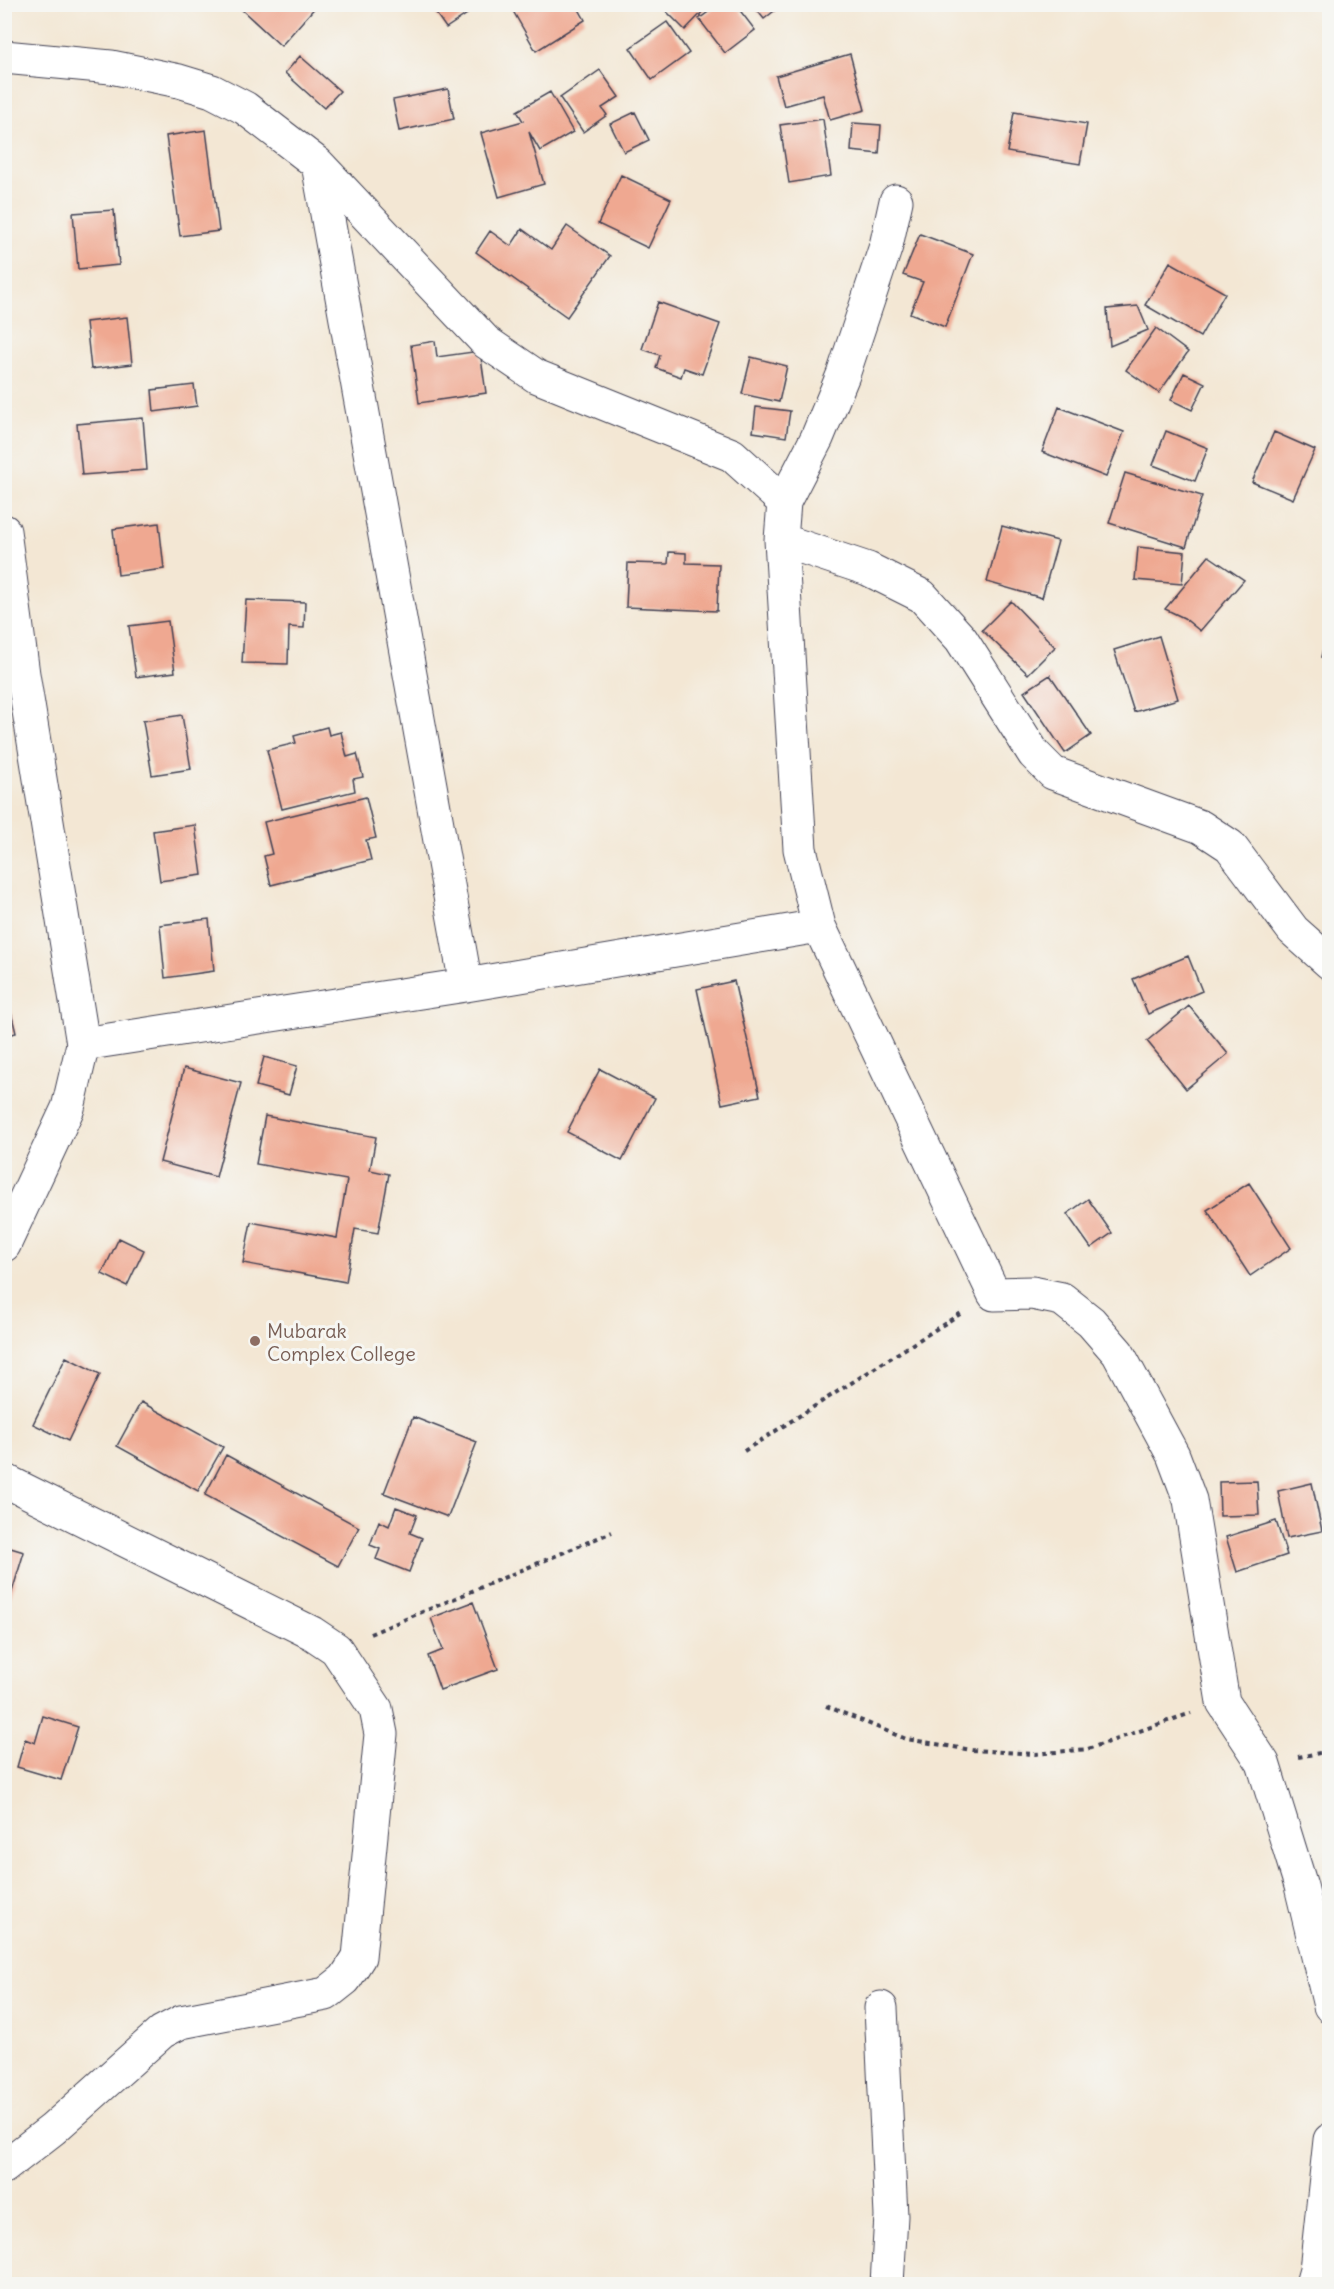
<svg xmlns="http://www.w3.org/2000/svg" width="1334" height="2289" font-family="Delius,sans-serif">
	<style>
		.building { fill: #efa891 }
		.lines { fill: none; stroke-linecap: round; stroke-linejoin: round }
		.minor-casing { stroke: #414052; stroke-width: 35 }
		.path { stroke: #414052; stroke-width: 4; stroke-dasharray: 4.5 4.5; stroke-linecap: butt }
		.minor { stroke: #fff; stroke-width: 33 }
		.education-dot { fill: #8d6e63; stroke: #f6f6f2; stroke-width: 2 }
		.labels { text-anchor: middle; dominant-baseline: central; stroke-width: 6; stroke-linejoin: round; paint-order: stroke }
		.education-label { font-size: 20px; fill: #785e54; stroke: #f6f6f2; text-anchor: start }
	</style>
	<rect width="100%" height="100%" fill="#f6f6f2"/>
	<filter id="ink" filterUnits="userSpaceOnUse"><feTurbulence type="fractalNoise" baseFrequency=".0167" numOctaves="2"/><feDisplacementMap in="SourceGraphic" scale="12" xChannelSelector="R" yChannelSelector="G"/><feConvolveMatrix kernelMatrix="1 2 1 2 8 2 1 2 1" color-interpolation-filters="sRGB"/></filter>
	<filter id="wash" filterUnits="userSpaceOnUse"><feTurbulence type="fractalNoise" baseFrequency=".008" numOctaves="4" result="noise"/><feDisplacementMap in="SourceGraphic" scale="24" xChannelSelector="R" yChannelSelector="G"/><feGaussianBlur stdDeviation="1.35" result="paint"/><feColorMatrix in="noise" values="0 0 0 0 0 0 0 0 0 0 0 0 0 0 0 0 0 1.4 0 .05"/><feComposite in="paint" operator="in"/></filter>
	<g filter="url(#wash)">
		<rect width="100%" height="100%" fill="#f3e7d4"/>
		<g id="blocks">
			<path class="building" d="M247,4H318L281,46L242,10Z
				M524,4H576L585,20L536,51L513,11Z
				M663,4H710L685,30L661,6Z
				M719,4H735L755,30L725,53L699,19Z
				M752,4H783L764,19Z
				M430,5H469L473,10L446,28Z
				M667,22L689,53L652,80L630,48Z
				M850,54L865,110L830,120L823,95L784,106L776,76Z
				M300,56L340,91L324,108L285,73Z
				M600,70L619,97L602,108L607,115L583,132L560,98Z
				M448,89L454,119L399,131L393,100Z
				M550,92L573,132L540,151L529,132L544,184L499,197L481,133L523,121L517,111Z
				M635,112L649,140L624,152L610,124Z
				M1014,112L1087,124L1080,164L1007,152Z
				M823,119L831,176L789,183L780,125Z
				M853,123L881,125L879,154L851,151Z
				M206,130L219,231L180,236L166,136Z
				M621,175L671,199L648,248L598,224Z
				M114,210L119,265L78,269L73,213Z
				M567,226L610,256L567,317L476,252L490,231L511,246L522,229L551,250Z
				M920,234L973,254L945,327L910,313L923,282L903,275Z
				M1170,262L1225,293L1200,337L1145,305Z
				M658,302L720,324L702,374L684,368L681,377L656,368L660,355L642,349Z
				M1138,306L1148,330L1110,346L1107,309Z
				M127,317L132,364L91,369L86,322Z
				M1156,328L1188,352L1159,393L1126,370Z
				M435,341L437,357L480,351L486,393L419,403L411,345Z
				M751,357L787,366L779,402L742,394Z
				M1184,373L1205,383L1192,410L1171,400Z
				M194,385L197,406L154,412L152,390Z
				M756,407L790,411L786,437L753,432Z
				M1059,407L1124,432L1106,477L1042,452Z
				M143,418L147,470L82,475L77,424Z
				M1166,431L1208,448L1195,481L1153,465Z
				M1274,432L1315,450L1293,499L1252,482Z
				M1125,473L1202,496L1186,547L1109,523Z
				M159,523L164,569L118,575L113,529Z
				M1002,526L1058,541L1042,598L987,582Z
				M1138,547L1185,552L1182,584L1135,580Z
				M669,552L686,553V563L719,564L717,611L626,607L628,563L668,564Z
				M1209,556L1244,580L1200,631L1184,618L1165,609Z
				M246,600L305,602L304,628L289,627L288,664L242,663Z
				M1011,601L1055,647L1028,674L982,630Z
				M1330,620V658L1321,657Z
				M168,621L175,672L136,677L129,626Z
				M1159,636L1178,699L1134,712L1114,650Z
				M1050,675L1091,735L1065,753L1024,692Z
				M182,715L191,769L152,775L143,721Z
				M327,727L329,735L341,732L347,757L357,754L363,777L353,779L355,791L282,809L267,750L296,743L294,736Z
				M366,797L376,838L366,840L371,860L271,885L264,856L272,854L264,822Z
				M195,825L202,875L160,881L153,831Z
				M209,919L214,971L165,978L160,925Z
				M1188,956L1202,991L1148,1014L1133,979Z
				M734,981L760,1096L722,1104L697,989Z
				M4,984L16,1033L4,1036Z
				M1189,1006L1228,1054L1186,1089L1147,1041Z
				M264,1057L297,1066L289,1095L256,1086Z
				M184,1068L241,1083L216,1177L160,1162Z
				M600,1069L655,1098L622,1161L567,1132Z
				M265,1116L376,1137L370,1170L389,1174L378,1233L355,1229L346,1282L243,1263L251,1222L337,1238L347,1180L256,1164Z
				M1249,1183L1291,1248L1250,1276L1207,1210Z
				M1088,1199L1112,1233L1091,1248L1067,1214Z
				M119,1238L144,1250L127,1286L102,1274Z
				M66,1357L100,1374L68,1441L33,1424Z
				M141,1402L223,1447L198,1491L117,1446Z
				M413,1417L477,1442L448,1517L384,1493Z
				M226,1455L359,1527L338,1566L205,1495Z
				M1257,1481L1259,1515L1220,1516L1219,1482Z
				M1312,1483L1322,1531L1287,1538L1278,1491Z
				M396,1507L417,1515L410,1533L422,1538L409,1572L376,1559L380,1549L370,1545L379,1521L389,1526Z
				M1276,1521L1287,1555L1237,1572L1226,1537Z
				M4,1546L24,1552L5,1615H4Z
				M473,1602L498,1669L440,1690L428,1656L443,1650L431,1618Z
				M43,1716L78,1727L61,1780L17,1767L25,1739L35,1743Z"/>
		</g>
	</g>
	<g filter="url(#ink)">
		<use href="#blocks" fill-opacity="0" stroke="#414052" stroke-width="1.5"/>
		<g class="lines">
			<defs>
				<path id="minor" d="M4,57L111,67L179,81L212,91L245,108L318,164L486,342L536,376L732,455L784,502L781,540L800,849L819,926L994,1294L1032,1293L1062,1299L1091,1322L1118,1353L1173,1455L1190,1500L1223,1702L1263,1763L1301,1886L1330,2006
					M318,164L466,985
					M784,502L817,438L843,375L886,246L896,201
					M4,531L23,674L83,1044L68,1108L4,1245
					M781,540L868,569L922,596L961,639L1034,754L1053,773L1201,827L1230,846L1293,930L1330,963
					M83,1044L466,985L819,926
					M4,1480L312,1633L336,1649L376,1709L381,1734L359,1957L345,1979L326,1994L181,2022L162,2032L53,2129L4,2167
					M881,2008L891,2216L887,2284
					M1312,2284L1316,2270L1330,2140"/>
			</defs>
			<use href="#minor" class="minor-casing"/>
			<path class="path" d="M744,1451L963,1312
				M370,1634L612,1532
				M826,1706L906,1739L972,1750L1035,1754L1088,1749L1191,1713
				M1298,1757L1330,1751"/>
			<use href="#minor" class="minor"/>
		</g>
	</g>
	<circle class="education-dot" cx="255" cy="1341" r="6"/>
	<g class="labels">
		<g class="education-label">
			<text x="267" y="1330">Mubarak<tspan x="267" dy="23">Complex College</tspan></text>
		</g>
	</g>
	<rect width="1334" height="2289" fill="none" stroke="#f6f6f2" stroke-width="24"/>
</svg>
